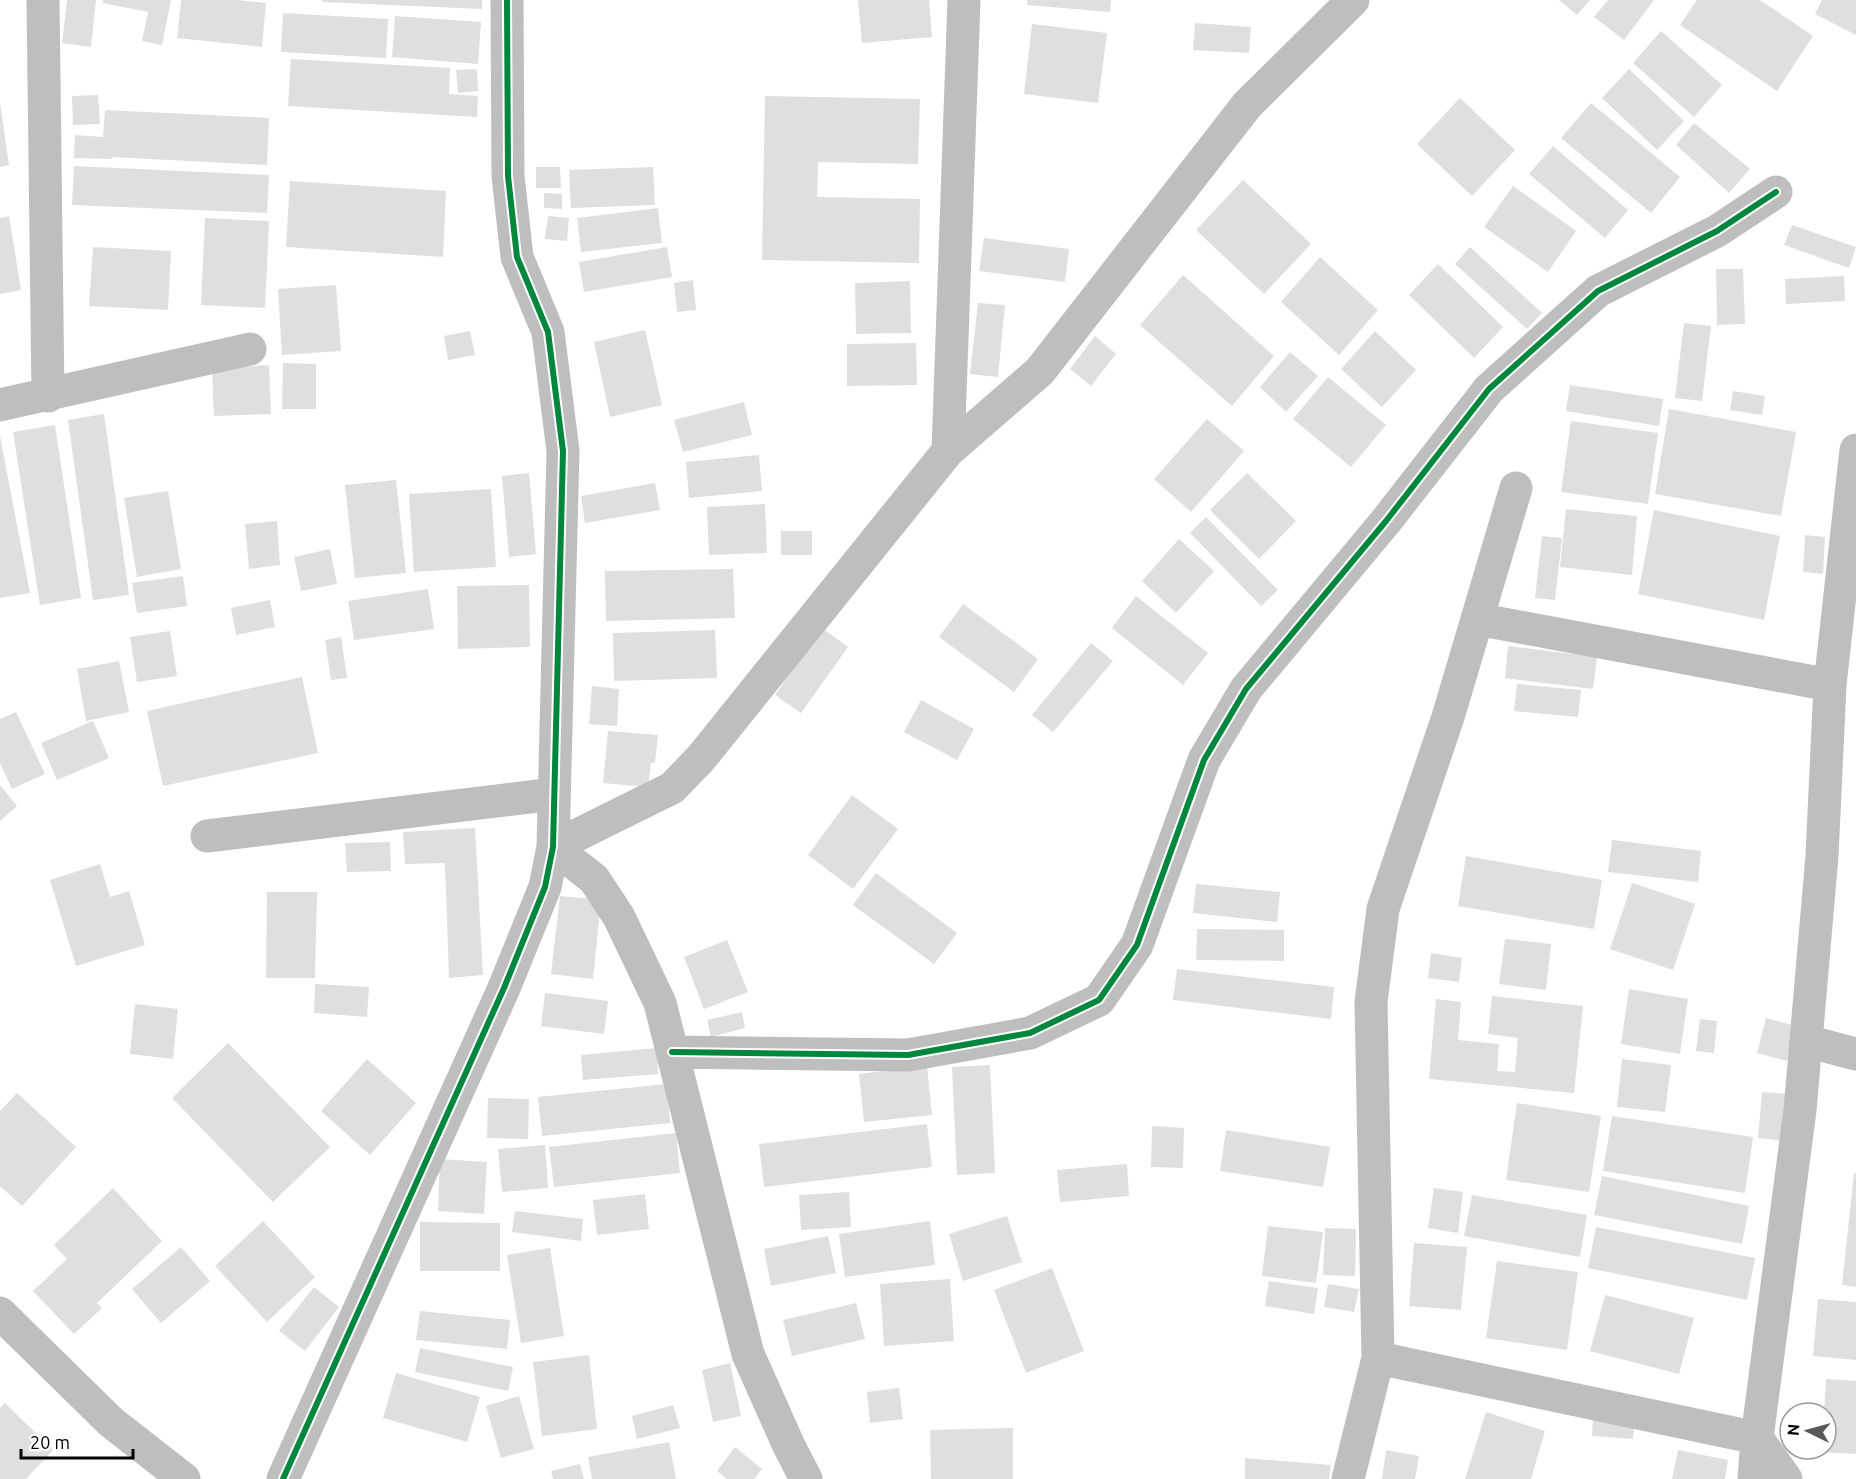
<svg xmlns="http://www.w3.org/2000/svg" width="1856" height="1479" font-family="Ubuntu,sans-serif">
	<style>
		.building { fill: #dfdfdf }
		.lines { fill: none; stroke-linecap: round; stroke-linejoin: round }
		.street { stroke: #bebebe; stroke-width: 33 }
		.cycleway-casing { stroke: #fff; stroke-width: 10 }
		.cycleway { stroke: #00873e; stroke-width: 6 }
	</style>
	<rect width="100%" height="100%" fill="#fff"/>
	<path class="building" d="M67,0H96L91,47L62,43Z
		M103,0H171L162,45L142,41L148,12L103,3Z
		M181,0H236L266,3L262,47L177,38Z
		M322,0H482V9L322,2Z
		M858,0H929L932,37L862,43Z
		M1027,0H1111L1110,12L1027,5Z
		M1559,0H1590L1577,15Z
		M1608,0H1654L1624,40L1594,17Z
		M1697,0H1760L1813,36L1777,91L1680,25Z
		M1822,0H1856V35L1815,14Z
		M283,13L388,19L386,58L281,52Z
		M395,16L481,22L478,64L392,57Z
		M1195,23L1251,27L1249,53L1193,50Z
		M1032,24L1107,33L1098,103L1024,94Z
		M1661,31L1722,85L1694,117L1633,63Z
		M291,59L450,68L449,94L478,96L477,117L288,106Z
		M477,69L478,91L458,93L456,70Z
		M1629,69L1684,121L1657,150L1602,98Z
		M98,95L100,124L73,125L72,96Z
		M765,96L920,99L918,164L818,162L817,197L920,199L919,263L762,260Z
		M1460,98L1515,150L1472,196L1417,144Z
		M0,103L9,165L0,167Z
		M1591,103L1680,177L1651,213L1561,138Z
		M105,110L269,118L267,165L112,157V159L74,158L75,135L103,137Z
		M1694,123L1750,169L1729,193L1676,145Z
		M1553,146L1628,210L1605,238L1529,174Z
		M74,166L269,175L267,213L72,205Z
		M536,167H560L561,188H536Z
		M653,167L655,205L571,208L569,170Z
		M1243,180L1311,244L1264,294L1196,230Z
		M290,181L446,191L443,257L286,247Z
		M1513,186L1576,231L1548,272L1484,227Z
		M544,193L562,194V209L544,208Z
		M658,208L662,243L581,252L577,218Z
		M9,216L21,290L0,294V218Z
		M548,216L569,218L567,241L545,239Z
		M205,218L269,221L265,308L201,305Z
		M1792,225L1856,247L1849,268L1784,245Z
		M984,238L1069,249L1065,282L979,271Z
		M93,247L171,251L168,310L89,306Z
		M667,247L672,277L584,292L579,262Z
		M1470,247L1542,313L1527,329L1455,264Z
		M1320,257L1378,310L1339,355L1281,302Z
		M1438,264L1503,327L1474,358L1409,295Z
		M1716,269H1743L1745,324L1717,325Z
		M1183,275L1274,356L1232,406L1140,325Z
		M1844,276L1845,301L1786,304L1785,279Z
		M693,280L696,310L677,312L674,283Z
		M910,281L911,333L856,334L855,283Z
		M336,285L341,351L282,355L278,289Z
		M978,303L1005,305L998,377L970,374Z
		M1684,323L1711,326L1702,401L1675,398Z
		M645,330L662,405L610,417L594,342Z
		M470,331L475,355L448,360L444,336Z
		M1375,331L1416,370L1382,407L1341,369Z
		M1095,336L1116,354L1091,386L1070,369Z
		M916,343L917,385L847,386V344Z
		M1290,352L1318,376L1286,412L1260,387Z
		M283,363L316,364V409H282Z
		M269,365L271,414L214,416L212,368Z
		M1328,377L1386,425L1351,467L1293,419Z
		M1570,385L1663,399L1659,426L1566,411Z
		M1733,391L1765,396L1762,415L1730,410Z
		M744,402L752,435L683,452L674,420Z
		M1669,409L1796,432L1781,516L1655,494Z
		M104,414L129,595L93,600L68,420Z
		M1207,419L1244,451L1191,512L1154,479Z
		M1571,421L1658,433L1648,504L1561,492Z
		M55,425L81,598L40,605L13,432Z
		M0,436L30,593L0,598Z
		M759,455L762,491L689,498L686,462Z
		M529,473L536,554L509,557L502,476Z
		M1247,473L1296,521L1259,559L1210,510Z
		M396,480L406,573L355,578L345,485Z
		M655,483L660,510L585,523L581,496Z
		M491,489L496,567L414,572L409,494Z
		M168,491L181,569L137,577L124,498Z
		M765,504L767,553L709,555L707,507Z
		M1566,509L1637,516L1632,575L1560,567Z
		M1654,510L1780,536L1764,620L1638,594Z
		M1206,517L1278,590L1261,606L1190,533Z
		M277,521L280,565L249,569L245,524Z
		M781,531H812V555H781Z
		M1805,535L1825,537L1823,574L1803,572Z
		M1542,536L1562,538L1555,600L1535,598Z
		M1179,539L1214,571L1176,613L1142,581Z
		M330,549L337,584L301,591L294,557Z
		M733,569L735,618L606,621L605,571Z
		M183,576L187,606L137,613L132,583Z
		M529,585L530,647L458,649L457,586Z
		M428,589L434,629L354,640L348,601Z
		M1136,596L1208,653L1183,685L1112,628Z
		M270,600L275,627L236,635L231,608Z
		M963,604L1038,659L1014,692L939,637Z
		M822,628L848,647L801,713L775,695Z
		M715,630L717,678L614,681L613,633Z
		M170,631L177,676L137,682L130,637Z
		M341,637L347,678L331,680L325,640Z
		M1091,643L1113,661L1053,732L1032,715Z
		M1508,646L1597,657L1593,689L1505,678Z
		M119,661L129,712L86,721L77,669Z
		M302,677L318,753L163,786L147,711Z
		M1517,684L1581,690L1578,717L1514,711Z
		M592,686L619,689L617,726L589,724Z
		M921,700L974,729L957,760L904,732Z
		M16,712L45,774L12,789L0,763V719Z
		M93,721L109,758L57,780L41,743Z
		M608,731L658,735L655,763H651L648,787L603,783Z
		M0,785L17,806L0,821Z
		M852,795L898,829L853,889L808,855Z
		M475,828L483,975L449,978L445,863L405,864L403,832Z
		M1612,840L1701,851L1698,882L1608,872Z
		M390,842L391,871L347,872L345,843Z
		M1466,856L1602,880L1594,929L1458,906Z
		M100,864L110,897L129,891L145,945L76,966L50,880Z
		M876,873L957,933L934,964L853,905Z
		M1632,883L1695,904L1673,970L1610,949Z
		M1196,884L1280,892L1277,922L1193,913Z
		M267,892H317L315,978H266Z
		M560,896L601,900L593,979L551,974Z
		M1197,929L1284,930V961L1196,960Z
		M1505,939L1551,944L1546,990L1499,984Z
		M727,940L748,992L704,1009L684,957Z
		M1431,953L1462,958L1459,982L1428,978Z
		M1177,969L1334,987L1331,1019L1173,1000Z
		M315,984L369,987L367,1017L314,1013Z
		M1629,989L1688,999L1680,1054L1621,1044Z
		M545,993L608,1001L604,1034L541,1026Z
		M1492,996L1583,1006L1574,1093L1429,1079L1436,999L1461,1002L1458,1040L1499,1044L1497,1071L1515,1072L1518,1038L1488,1034Z
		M135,1004L178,1009L173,1059L130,1054Z
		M742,1012L745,1028L711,1037L707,1020Z
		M1766,1018L1796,1026L1787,1061L1757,1053Z
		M1700,1019L1717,1021L1714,1053L1696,1051Z
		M228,1043L330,1147L273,1202L172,1098Z
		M657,1048L658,1074L583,1080L581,1055Z
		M367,1059L416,1103L370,1155L321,1111Z
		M1622,1059L1671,1065L1665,1112L1617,1107Z
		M990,1065L995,1173L957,1175L952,1067Z
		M927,1066L932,1115L864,1122L859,1074Z
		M667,1084L670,1123L542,1136L538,1097Z
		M1762,1092L1798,1095L1794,1142L1758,1138Z
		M17,1093L76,1147L22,1206L0,1186V1111Z
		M488,1098L529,1099L528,1139L487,1138Z
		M1517,1103L1601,1116L1589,1192L1506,1180Z
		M1612,1116L1753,1137L1745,1193L1603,1171Z
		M927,1124L932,1167L764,1187L759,1144Z
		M1152,1126L1184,1128L1183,1168L1151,1167Z
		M1226,1130L1330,1147L1323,1187L1220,1171Z
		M676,1133L680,1173L554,1187L549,1147Z
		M545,1145L548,1188L502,1192L498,1149Z
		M440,1159L487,1162L484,1214L438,1211Z
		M1127,1164L1129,1196L1060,1202L1057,1170Z
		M1854,1173H1856V1287L1842,1285Z
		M1602,1176L1749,1206L1742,1244L1594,1215Z
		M113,1188L162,1241L97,1303L102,1308L74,1334L33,1291L67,1259L54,1245Z
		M1434,1188L1463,1192L1458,1233L1428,1228Z
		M849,1192L851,1227L801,1230L799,1195Z
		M645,1194L649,1229L597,1235L593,1200Z
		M1472,1195L1587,1215L1580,1257L1464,1236Z
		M515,1211L583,1219L581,1241L512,1232Z
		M1007,1216L1022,1262L963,1281L949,1234Z
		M263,1221L315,1277L267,1322L215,1266Z
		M930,1221L935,1265L845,1277L839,1234Z
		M420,1222L500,1223V1271H420Z
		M1268,1226L1323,1232L1316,1283L1262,1276Z
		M1596,1227L1755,1258L1747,1300L1588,1268Z
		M1325,1228L1356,1229L1355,1276L1323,1275Z
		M828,1236L836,1273L771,1286L764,1249Z
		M1414,1243L1467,1247L1461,1310L1409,1306Z
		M181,1247L210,1281L161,1323L132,1289Z
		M550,1248L564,1336L521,1343L507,1255Z
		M1497,1261L1578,1272L1567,1350L1486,1338Z
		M1052,1268L1084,1351L1026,1373L994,1290Z
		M950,1279L954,1341L884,1346L880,1284Z
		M1269,1281L1318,1288L1314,1314L1265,1306Z
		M1328,1284L1359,1289L1354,1312L1324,1307Z
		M314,1287L339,1307L305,1351L279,1331Z
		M1605,1295L1694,1318L1679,1374L1590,1351Z
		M1818,1299L1856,1302V1360L1813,1356Z
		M856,1303L865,1339L792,1356L783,1320Z
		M420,1311L510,1320L507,1349L416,1340Z
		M420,1348L513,1367L508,1391L415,1372Z
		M589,1355L597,1429L542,1436L533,1362Z
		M730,1363L741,1416L713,1422L702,1370Z
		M396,1373L480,1397L467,1442L383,1418Z
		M1826,1379L1856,1381V1454L1821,1452V1449H1826V1413H1824Z
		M899,1388L903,1419L870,1423L867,1392Z
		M519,1396L534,1449L501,1458L486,1406Z
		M5,1403L53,1450L26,1479H0V1408Z
		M673,1405L680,1428L637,1439L632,1416Z
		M1486,1412L1545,1431L1531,1479H1465Z
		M1593,1416L1635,1418L1633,1439L1592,1436Z
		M1013,1428V1479H931L930,1430Z
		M669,1442L676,1479H592L588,1457Z
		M735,1447L762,1469L754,1479H727L717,1471Z
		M1386,1450L1419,1456L1415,1479H1382Z
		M1678,1450L1728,1460L1725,1479H1672Z
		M1245,1458L1331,1465L1329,1479H1245Z
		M580,1464L584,1479H553L551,1471Z"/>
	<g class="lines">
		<path class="street" d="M43,0L48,396
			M0,405L250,349
			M948,451L964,0
			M1477,619L1830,685
			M207,836L554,794
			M553,847L672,788L701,758L948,451L1040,371L1247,105L1353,0
			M553,847L594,879L619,917L660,1003L748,1354L789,1446L806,1479
			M1806,1041L1856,1054
			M672,1052L908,1055L1030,1033L1099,1000L1137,945L1204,760L1246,689L1386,521L1489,389L1598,291L1717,231L1776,192
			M0,1313L111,1422L184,1479
			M1378,1358L1757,1438L1786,1479
			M283,1479L504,988L545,887L553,847L563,451L548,332L517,257L508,176L507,0
			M1348,1479L1378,1358L1371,1002L1383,909L1448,717L1516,488
			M1754,1479L1757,1438L1800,1110L1822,856L1830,685L1856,450"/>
		<defs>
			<path id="cycleway" d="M672,1052L908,1055L1030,1033L1099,1000L1137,945L1204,760L1246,689L1386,521L1489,389L1598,291L1717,231L1776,192
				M283,1479L504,988L545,887L553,847L563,451L548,332L517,257L508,176L507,0"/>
		</defs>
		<use href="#cycleway" class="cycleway-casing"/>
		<use href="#cycleway" class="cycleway"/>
	</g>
	<g transform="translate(1808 1431) rotate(275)"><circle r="28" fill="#ffffff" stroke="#999999" stroke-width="1.5"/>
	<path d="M0-4.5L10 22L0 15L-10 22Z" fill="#595959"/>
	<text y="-9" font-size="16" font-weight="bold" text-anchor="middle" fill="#000000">N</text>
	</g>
	<path d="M21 1449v9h112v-9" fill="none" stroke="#000000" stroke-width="3"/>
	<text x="30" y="1449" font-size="18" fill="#000000" stroke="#ffffff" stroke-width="4.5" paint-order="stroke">20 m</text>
</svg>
